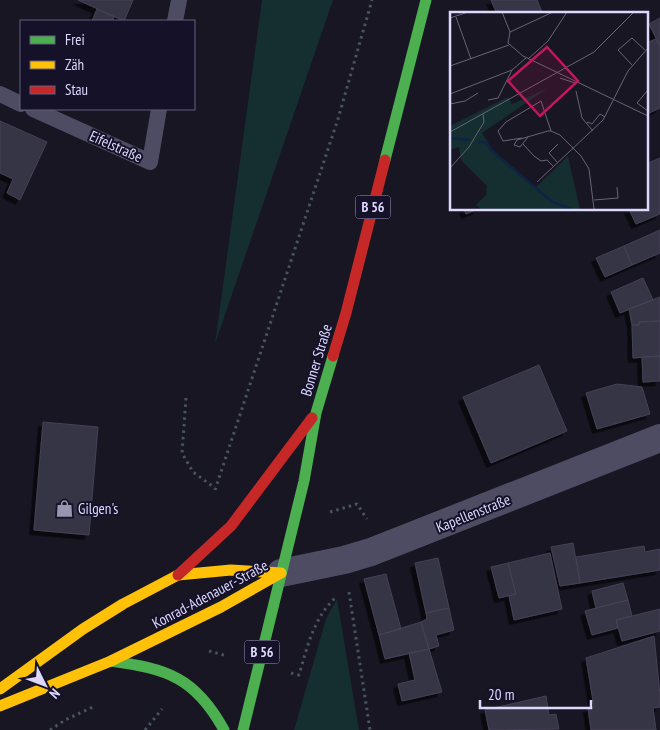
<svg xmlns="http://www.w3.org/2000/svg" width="660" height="730" font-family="'PT Sans Narrow',sans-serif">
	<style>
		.green { fill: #152e2f }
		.building { fill: #363445; stroke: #454156; filter: url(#shadow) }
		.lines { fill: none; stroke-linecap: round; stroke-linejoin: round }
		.path { stroke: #475361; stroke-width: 3; stroke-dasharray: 2.5 4; stroke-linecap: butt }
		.lane { stroke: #4d4c63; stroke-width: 16 }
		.street { stroke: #4d4c63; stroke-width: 28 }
		.fast { stroke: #4caf50; stroke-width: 11 }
		.slow { stroke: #ffc107; stroke-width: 11 }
		.jam { stroke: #c62828; stroke-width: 11 }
		.labels { text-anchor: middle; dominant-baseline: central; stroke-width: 4; stroke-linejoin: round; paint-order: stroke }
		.shield { fill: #151128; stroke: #a19dbe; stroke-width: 1 }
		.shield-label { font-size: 14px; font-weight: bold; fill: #ddd9fe }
		.street-label { font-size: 15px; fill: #ddd9fe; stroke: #151128 }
		.poi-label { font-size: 15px; fill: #ddd9fe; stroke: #151128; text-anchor: start }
		.inset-river { fill: none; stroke: #0f2346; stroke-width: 2.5 }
		.inset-road { fill: none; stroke: #67647b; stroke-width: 1 }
		.view { fill: #c2185b; fill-opacity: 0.15; stroke: #c2185b; stroke-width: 2.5 }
		.inset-edge { fill: none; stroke: #ddd9fe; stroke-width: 2.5 }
	</style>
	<defs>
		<filter id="shadow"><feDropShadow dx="-4.5" dy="4.5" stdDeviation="0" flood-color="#0009"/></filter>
	</defs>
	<rect width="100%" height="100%" fill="#181623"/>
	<path class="green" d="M262,0H333L215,344Z
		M337,599L359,730H294L326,619Z"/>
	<path class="building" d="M78,0H133L124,21Z
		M491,0H537L543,14H497Z
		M97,9L114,17L112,21H92Z
		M660,18V46L649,24Z
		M656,39L660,46V108L647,114L646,43Z
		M0,121L47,142L20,200L7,193L13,179L0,173Z
		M660,158V214L636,224L629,209H646V164Z
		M464,209H478L466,214Z
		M660,230V253L632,265L624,246Z
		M624,246L632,265L605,277L596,258Z
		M643,278L653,300L620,313L611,292Z
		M660,297V321L639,322V325H632L629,309Z
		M660,321V356L633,358L632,325H639V322Z
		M660,356V381L643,382L642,357Z
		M539,365L567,431L491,463L463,397Z
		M617,384L642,387L650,414L597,429L586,393Z
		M43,422L98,427L89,535L34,530Z
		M573,543L580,583L560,586L551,547Z
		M644,546L645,552L660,549V570L580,583L576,557Z
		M550,553L562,609L514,620L509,596L516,594L508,563Z
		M438,558L449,608L426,613L415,563Z
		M508,563L516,594L499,598L491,567Z
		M386,574L401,629L379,635L364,579Z
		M623,583L628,600L596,608L592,591Z
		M628,600L632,616L616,620L618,628L592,635L585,611Z
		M449,608L454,630L436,635L439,646L429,649L421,622L427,619L426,613Z
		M660,609V631L622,641L616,620Z
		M421,622L429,649L385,659L379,635Z
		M654,636L660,694V707L653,708L656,730H591L588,708L594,707L586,658Z
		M429,649L442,692L402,701L398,684L415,680L409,653Z
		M546,696L549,715L556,714L559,729L489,730L485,710Z"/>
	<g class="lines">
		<path class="path" d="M186,398L182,453L193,472L215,488
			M215,490L338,119L372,0
			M330,512L357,504L367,519
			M349,592L370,730
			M209,651L227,656
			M291,673L299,675C308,645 313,619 336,597
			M50,730L65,720L93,707
			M145,730L162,709"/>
		<path class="lane" d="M175,21L179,0
			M0,94L21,104
			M33,109L150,162L159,109"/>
		<path class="street" d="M281,573L344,560L371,552L660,438"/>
		<path class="fast" d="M385,160L426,0
			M111,661C167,669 195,677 224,730
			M243,730L304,481L316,413L333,356"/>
		<path class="slow" d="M0,689L83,629L123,604L178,575L231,570L281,573
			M0,706L111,661L221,607L281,573"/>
		<path class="jam" d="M333,356L346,313L385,160
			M178,575L231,526L312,418"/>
	</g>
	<defs>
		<symbol id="shop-bare" viewBox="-9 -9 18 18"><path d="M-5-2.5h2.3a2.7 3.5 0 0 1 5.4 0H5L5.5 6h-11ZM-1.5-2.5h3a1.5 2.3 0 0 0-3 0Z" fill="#9895b1" stroke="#151128" stroke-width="2.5" paint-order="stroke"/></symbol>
	</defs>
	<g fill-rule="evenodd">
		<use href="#shop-bare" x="52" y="496" width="25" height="25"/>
	</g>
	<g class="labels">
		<g class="shield">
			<rect x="355.5" y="195.5" width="35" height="23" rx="4"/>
			<rect x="244.5" y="640.5" width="35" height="23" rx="4"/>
		</g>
		<g class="shield-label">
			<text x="373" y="207">B 56</text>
			<text x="262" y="652">B 56</text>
		</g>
		<g class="street-label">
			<text transform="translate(116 146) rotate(24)">Eifelstraße</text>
			<text transform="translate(316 360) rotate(-73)">Bonner Straße</text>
			<text transform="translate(473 513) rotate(-22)">Kapellenstraße</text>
			<text transform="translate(210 594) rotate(-28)">Konrad-Adenauer-Straße</text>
		</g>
		<g class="poi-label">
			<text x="78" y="508">Gilgen's</text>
		</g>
	</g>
	<g transform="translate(450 12)">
		<rect width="198" height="198" fill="#181623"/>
		<path d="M98,76L32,121L42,137L86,175L118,144L130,197H31L26,193L36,183L37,174L11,148L9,135L0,138V114L58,85L62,92Z" fill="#152e2f"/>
		<path class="inset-river" d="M0,126L20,128M28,130L37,131L41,138L101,189L121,197"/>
		<path class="inset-road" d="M52,0L60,20M6,5L21,47M0,6L18,0M60,20L58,31L73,44L198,104M60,20L103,0M78,47L98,29L117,0M182,53L168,38L182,26L195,38M0,54L59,33M110,66L125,71M198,78L187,91L198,99M126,79L132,106L143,119M0,82L62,58M38,88L48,86L62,58L76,46M0,92L15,89L28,81M136,112L138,110L142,112L150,102L155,105M0,120L144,40L184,0M78,125L70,135L64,133L67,128L98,119H101L110,123L131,144L139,157L144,197M72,126L53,129L48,119L56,110L91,89L101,119M73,132L84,144L91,149L97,148L104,155M108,151L99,141L108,132M0,156L19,135L34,110L33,102M87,170L153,108L178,59L198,36M144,188L168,186L167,175"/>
		<path class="view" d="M97,35L128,69L90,104L58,69Z"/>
		<rect width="198" height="198" class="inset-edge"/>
	</g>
	<rect x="20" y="20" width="175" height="90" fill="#151128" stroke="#65617e"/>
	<rect x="30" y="36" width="25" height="8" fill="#4caf50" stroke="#65617e"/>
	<text x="65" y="45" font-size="15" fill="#ddd9fe">Frei</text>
	<rect x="30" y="61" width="25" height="8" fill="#ffc107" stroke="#65617e"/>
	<text x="65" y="70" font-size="15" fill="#ddd9fe">Zäh</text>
	<rect x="30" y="86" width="25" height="8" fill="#c62828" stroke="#65617e"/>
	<text x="65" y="95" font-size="15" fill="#ddd9fe">Stau</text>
	<g transform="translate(45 685) rotate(132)" stroke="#151128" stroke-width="4" paint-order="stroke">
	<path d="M0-4L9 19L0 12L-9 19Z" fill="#ddd9fe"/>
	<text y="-8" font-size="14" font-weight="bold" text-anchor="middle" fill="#ddd9fe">N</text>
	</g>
	<path d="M480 700v8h111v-8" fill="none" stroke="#ddd9fe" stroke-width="2.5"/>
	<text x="488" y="700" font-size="15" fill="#ddd9fe" stroke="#151128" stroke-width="4" paint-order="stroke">20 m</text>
</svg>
